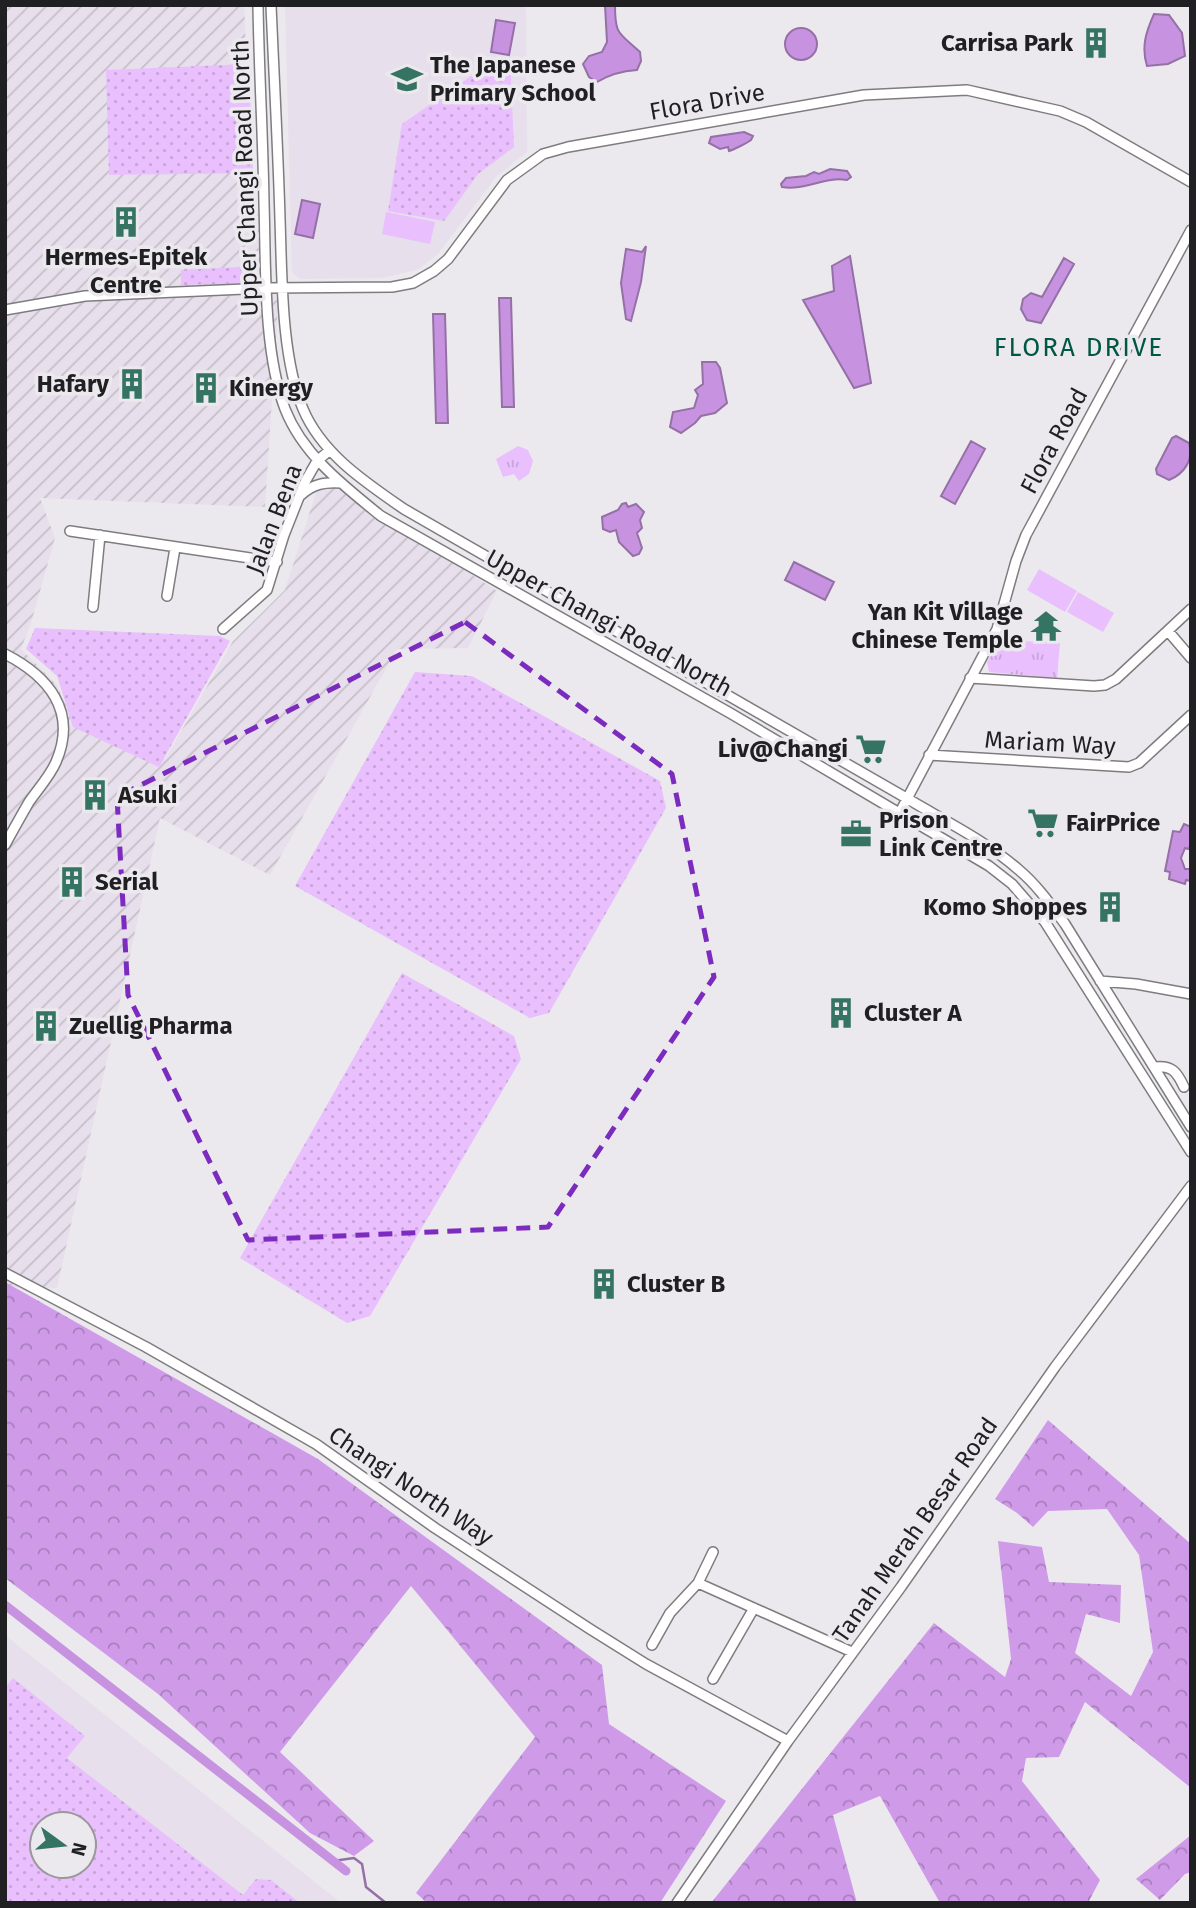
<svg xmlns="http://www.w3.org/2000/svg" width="1196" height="1908" font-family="'Fira Sans',sans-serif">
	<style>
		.built { fill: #e7dfeb; fill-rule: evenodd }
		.industrial { fill: url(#industrial-furrows) }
		.grass { fill: url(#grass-dots); fill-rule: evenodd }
		.forest { fill: url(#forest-crowns) }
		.park { fill: url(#park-tufts) }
		.pitch { fill: #e9bffe }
		.water { fill: #c793e0; stroke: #9570a7; stroke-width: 2 }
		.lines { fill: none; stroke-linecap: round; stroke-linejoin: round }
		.stream { stroke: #9570a7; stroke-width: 2.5 }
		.canal { stroke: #c793e0; stroke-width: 9 }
		.minor-casing { stroke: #7f7c80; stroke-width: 12 }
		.minor { stroke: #fff; stroke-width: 9 }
		.marked { fill: none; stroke: #7b2cbf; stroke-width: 5; stroke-dasharray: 14 9; stroke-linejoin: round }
		.labels { text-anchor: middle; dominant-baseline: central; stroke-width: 7; stroke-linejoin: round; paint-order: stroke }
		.poi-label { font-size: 24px; font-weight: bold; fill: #201f21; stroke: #ece9ee; text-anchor: start }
		.street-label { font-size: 24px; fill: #201f21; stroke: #ece9ee }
		.neighbourhood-label { font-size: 26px; letter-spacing: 2px; fill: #005745; stroke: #ece9ee }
	</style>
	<defs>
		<pattern id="industrial-furrows" width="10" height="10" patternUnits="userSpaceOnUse" patternTransform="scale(1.75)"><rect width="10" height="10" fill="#e7dfeb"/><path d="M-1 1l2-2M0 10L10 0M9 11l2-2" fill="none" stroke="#c6bfc9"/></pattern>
		<pattern id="grass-dots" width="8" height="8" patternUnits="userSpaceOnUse" patternTransform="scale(1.75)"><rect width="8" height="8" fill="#e9bffe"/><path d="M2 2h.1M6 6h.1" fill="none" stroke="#c8a4d9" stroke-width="1.8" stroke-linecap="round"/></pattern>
		<pattern id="forest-crowns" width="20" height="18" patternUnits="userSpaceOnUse" patternTransform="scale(1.75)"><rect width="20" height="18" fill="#cf9be9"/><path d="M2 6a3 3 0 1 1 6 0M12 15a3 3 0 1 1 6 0" fill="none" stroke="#a87ebc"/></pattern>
		<pattern id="park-tufts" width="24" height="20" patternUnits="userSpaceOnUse" patternTransform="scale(1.75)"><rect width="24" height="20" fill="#e9bffe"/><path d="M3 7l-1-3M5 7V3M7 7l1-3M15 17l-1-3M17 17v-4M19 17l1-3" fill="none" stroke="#c8a4d9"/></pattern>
	</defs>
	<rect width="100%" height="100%" fill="#ece9ee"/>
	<path class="built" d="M526,5L527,152L496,177L438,254L419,269L384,278L300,279L292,272L285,6Z
		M5,1635L341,1903H5ZM42,1824H84V1866H42Z"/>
	<path class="industrial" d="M5,5H244L253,194L278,306L265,507L40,498L55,538L31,623L21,649L57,685L72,719L165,759L233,641L285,590L321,477L497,591L468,648L397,649L270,875L160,818L57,1288L5,1287Z"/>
	<path class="grass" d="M480,57L510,60L514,147L478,174L444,221L388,211L402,124L477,72Z
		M249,64L253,173L109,175L106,70Z
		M260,266L247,283L181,285V270Z
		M35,628L220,636L230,641L159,767L73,727L57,676L26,649Z
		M415,672L472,676L660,781L666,808L549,1013L530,1018L295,886Z
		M402,973L514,1036L521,1059L370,1316L347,1323L240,1258Z
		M13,1678L85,1736L67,1758L243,1895L256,1879L271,1880L300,1903H5V1688ZM84,1824V1866H42V1824Z"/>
	<path class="forest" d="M5,1282L318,1459L602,1665L609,1724L726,1801L660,1903H427L416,1893L535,1737L411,1586L280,1752L374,1841L354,1856L310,1833L158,1694L5,1578Z
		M1048,1420L1191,1544V1788L1085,1702L1059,1757L1026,1758L1022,1781L1100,1880L1088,1903H940L880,1796L833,1815L857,1903H711L934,1623L1005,1677L1011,1659L998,1541L1042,1547L1049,1582L1121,1585L1120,1623L1086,1614L1075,1653L1131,1696L1153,1652L1139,1555L1107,1509L1048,1511L1033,1527L1017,1513L995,1499Z
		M1191,1835V1872L1185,1874L1160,1900L1136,1879Z"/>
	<path class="park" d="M518,446L528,450L533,461L529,474L519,481L514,474L503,477L496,459Z
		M1000,640L1060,643L1057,678L989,672L987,662Z"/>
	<path class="pitch" d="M386,212L435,222L430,244L382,234Z
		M1039,569L1077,591L1065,612L1027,590Z
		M1078,592L1114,613L1103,632L1067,612Z"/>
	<path class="water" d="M605,5H615C615,36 619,32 640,52L641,61L637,70C622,71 610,74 597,82L589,77L583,64L589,56L602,52L607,42Z
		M1154,14L1169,15L1182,33L1185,56L1168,64L1147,66C1141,47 1146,32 1154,14Z
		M496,20L515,23L509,55L491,52Z
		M785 44a16 16 0 1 1 32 0a16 16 0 1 1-32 0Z
		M744,132L753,136L751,140C747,143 733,150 729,151L728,147L720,149L709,143L711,137Z
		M830,169L847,171L851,177L847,180C825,176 805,191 782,187L781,184L786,178L806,176L814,172L819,174Z
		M302,200L320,204L313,238L295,234Z
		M646,246L641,282L631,321L626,319L621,283L626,249L642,252Z
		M850,256L871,383L854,388L803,300L834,291L832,266Z
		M1064,258L1074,264L1041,323L1027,320L1021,309L1023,299L1031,293L1042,297Z
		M499,298H511L514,407H502Z
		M433,314H445L448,423H436Z
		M702,362H716L720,368L727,403L715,413L701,416L695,423L681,433L670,427L673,412L694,408L698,395L695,390L703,384Z
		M1176,436L1189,443C1194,460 1184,474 1169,480L1157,474L1156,469L1172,438Z
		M971,441L985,449L955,504L941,496Z
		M626,503L628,507L636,504L644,512L640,520L642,528L637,533L642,548L639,554L633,556L619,542L616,530L610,532L603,529L602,517L618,510L622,504Z
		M794,562L834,582L825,600L785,580Z
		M1184,824L1191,827V845L1188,849L1185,848L1181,858L1185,869H1191V881L1186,880L1185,884L1169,879L1170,872L1165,871L1173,831L1180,832Z"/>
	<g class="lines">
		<path class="stream" d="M333,1861L354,1858L362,1864L366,1887L386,1903"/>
		<path class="canal" d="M5,1605L346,1871"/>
		<defs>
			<path id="minor" d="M258,5C259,71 263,137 264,203C266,266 263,350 285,409C303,455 344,486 381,516L730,713L989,866L1012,884L1045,922L1191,1152
				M271,5C274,76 278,148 280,219C282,275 281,357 303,409C322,454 365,482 404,509L908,799C945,821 986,841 1019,870C1037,885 1051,905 1065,924L1191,1127
				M5,310L85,296L267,288L392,287L413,283L434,271L448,259L507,180L543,154L568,147L864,95L967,90L1060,111L1086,122L1191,182
				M301,495C313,484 324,482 341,483
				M70,531L277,562
				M167,596L175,548
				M93,607L100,535
				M223,629L267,590L284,535L305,482L317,461L330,450
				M1168,631L1191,658
				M5,654C48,676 78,711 56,762C50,776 38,789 29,802C21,816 13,830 5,845
				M970,678L1094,686L1105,685L1116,679L1191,609
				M929,755L1129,767L1139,763L1191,715
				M899,814L997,629L1016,561L1026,535L1191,230
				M1100,981L1136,984L1191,994
				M1155,1067C1172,1065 1177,1072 1184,1087
				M5,1273L146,1347L316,1444L435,1528L590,1629L646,1664L788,1741
				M698,1583L852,1652
				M652,1645L670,1613L698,1583L713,1552
				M713,1679L754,1608
				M677,1903L788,1741L901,1587L1055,1367L1191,1186"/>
		</defs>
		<use href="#minor" class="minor-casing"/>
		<use href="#minor" class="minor"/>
	</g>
	<path class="marked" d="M465,622L672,774L714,977L548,1227L248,1240L128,995L117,797Z"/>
	<defs>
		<symbol id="building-bare" viewBox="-9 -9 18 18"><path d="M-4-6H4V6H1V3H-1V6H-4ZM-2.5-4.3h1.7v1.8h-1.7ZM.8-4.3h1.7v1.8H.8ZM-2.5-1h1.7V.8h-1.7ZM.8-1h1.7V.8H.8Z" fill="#357462" stroke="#ece9ee" stroke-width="2.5" paint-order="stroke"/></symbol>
		<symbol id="school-bare" viewBox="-9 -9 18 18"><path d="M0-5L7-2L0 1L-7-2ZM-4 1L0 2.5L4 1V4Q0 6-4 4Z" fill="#357462" stroke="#ece9ee" stroke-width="2.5" paint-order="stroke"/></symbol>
		<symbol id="temple-bare" viewBox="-9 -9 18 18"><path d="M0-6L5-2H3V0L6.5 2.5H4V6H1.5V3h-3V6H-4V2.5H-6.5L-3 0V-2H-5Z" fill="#357462" stroke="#ece9ee" stroke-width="2.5" paint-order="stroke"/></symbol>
		<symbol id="supermarket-bare" viewBox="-9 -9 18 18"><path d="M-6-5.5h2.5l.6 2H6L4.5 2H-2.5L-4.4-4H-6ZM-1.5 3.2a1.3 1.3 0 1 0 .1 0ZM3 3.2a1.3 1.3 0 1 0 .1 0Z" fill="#357462" stroke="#ece9ee" stroke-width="2.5" paint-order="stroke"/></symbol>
		<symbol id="office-bare" viewBox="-9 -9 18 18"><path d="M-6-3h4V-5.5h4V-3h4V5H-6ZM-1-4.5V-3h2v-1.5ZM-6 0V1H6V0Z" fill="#357462" stroke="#ece9ee" stroke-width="2.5" paint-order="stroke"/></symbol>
	</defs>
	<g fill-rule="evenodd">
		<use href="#building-bare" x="1074" y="21" width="44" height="44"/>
		<use href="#school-bare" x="385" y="57" width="44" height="44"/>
		<use href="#building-bare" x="104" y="200" width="44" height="44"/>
		<use href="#building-bare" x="110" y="362" width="44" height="44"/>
		<use href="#building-bare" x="184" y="366" width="44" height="44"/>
		<use href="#temple-bare" x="1024" y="604" width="44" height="44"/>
		<use href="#supermarket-bare" x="849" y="727" width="44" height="44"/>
		<use href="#building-bare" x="73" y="773" width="44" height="44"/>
		<use href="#supermarket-bare" x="1021" y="801" width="44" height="44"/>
		<use href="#office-bare" x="834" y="812" width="44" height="44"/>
		<use href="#building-bare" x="50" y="860" width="44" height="44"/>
		<use href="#building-bare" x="1088" y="885" width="44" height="44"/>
		<use href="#building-bare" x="819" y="991" width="44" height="44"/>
		<use href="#building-bare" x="24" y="1004" width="44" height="44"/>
		<use href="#building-bare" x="582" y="1262" width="44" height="44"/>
	</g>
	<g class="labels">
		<g class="poi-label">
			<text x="1073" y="43" text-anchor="end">Carrisa Park</text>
			<text x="430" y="65">The Japanese<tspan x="430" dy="28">Primary School</tspan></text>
			<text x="126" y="257" text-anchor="middle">Hermes-Epitek<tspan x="126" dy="28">Centre</tspan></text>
			<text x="109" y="384" text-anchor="end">Hafary</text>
			<text x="229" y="388">Kinergy</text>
			<text x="1023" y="612" text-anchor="end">Yan Kit Village<tspan x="1023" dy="28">Chinese Temple</tspan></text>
			<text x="848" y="749" text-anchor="end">Liv@Changi</text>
			<text x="118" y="795">Asuki</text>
			<text x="879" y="820">Prison<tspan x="879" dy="28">Link Centre</tspan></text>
			<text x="1066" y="823">FairPrice</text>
			<text x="95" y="882">Serial</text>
			<text x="1087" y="907" text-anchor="end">Komo Shoppes</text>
			<text x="864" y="1013">Cluster A</text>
			<text x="69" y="1026">Zuellig Pharma</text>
			<text x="627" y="1284">Cluster B</text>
		</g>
		<g class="street-label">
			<text transform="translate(707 102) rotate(-10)">Flora Drive</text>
			<text transform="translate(245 178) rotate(-92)">Upper Changi Road North</text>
			<text transform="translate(1054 441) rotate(-62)">Flora Road</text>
			<text transform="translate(274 519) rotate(-69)">Jalan Bena</text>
			<text transform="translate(609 623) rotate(29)">Upper Changi Road North</text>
			<text transform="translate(1050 743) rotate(3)">Mariam Way</text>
			<text transform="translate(411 1486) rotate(34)">Changi North Way</text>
			<text transform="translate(915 1530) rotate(-55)">Tanah Merah Besar Road</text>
		</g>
		<g class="neighbourhood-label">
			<text x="1079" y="347">FLORA DRIVE</text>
		</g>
	</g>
	<rect width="1196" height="1908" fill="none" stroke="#201f21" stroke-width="14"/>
	<g transform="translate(63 1845) rotate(105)"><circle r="33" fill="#ece9ee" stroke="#9a989c" stroke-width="2"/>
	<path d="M0-5L12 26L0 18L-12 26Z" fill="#357462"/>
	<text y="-10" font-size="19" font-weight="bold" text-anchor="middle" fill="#201f21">N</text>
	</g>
</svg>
